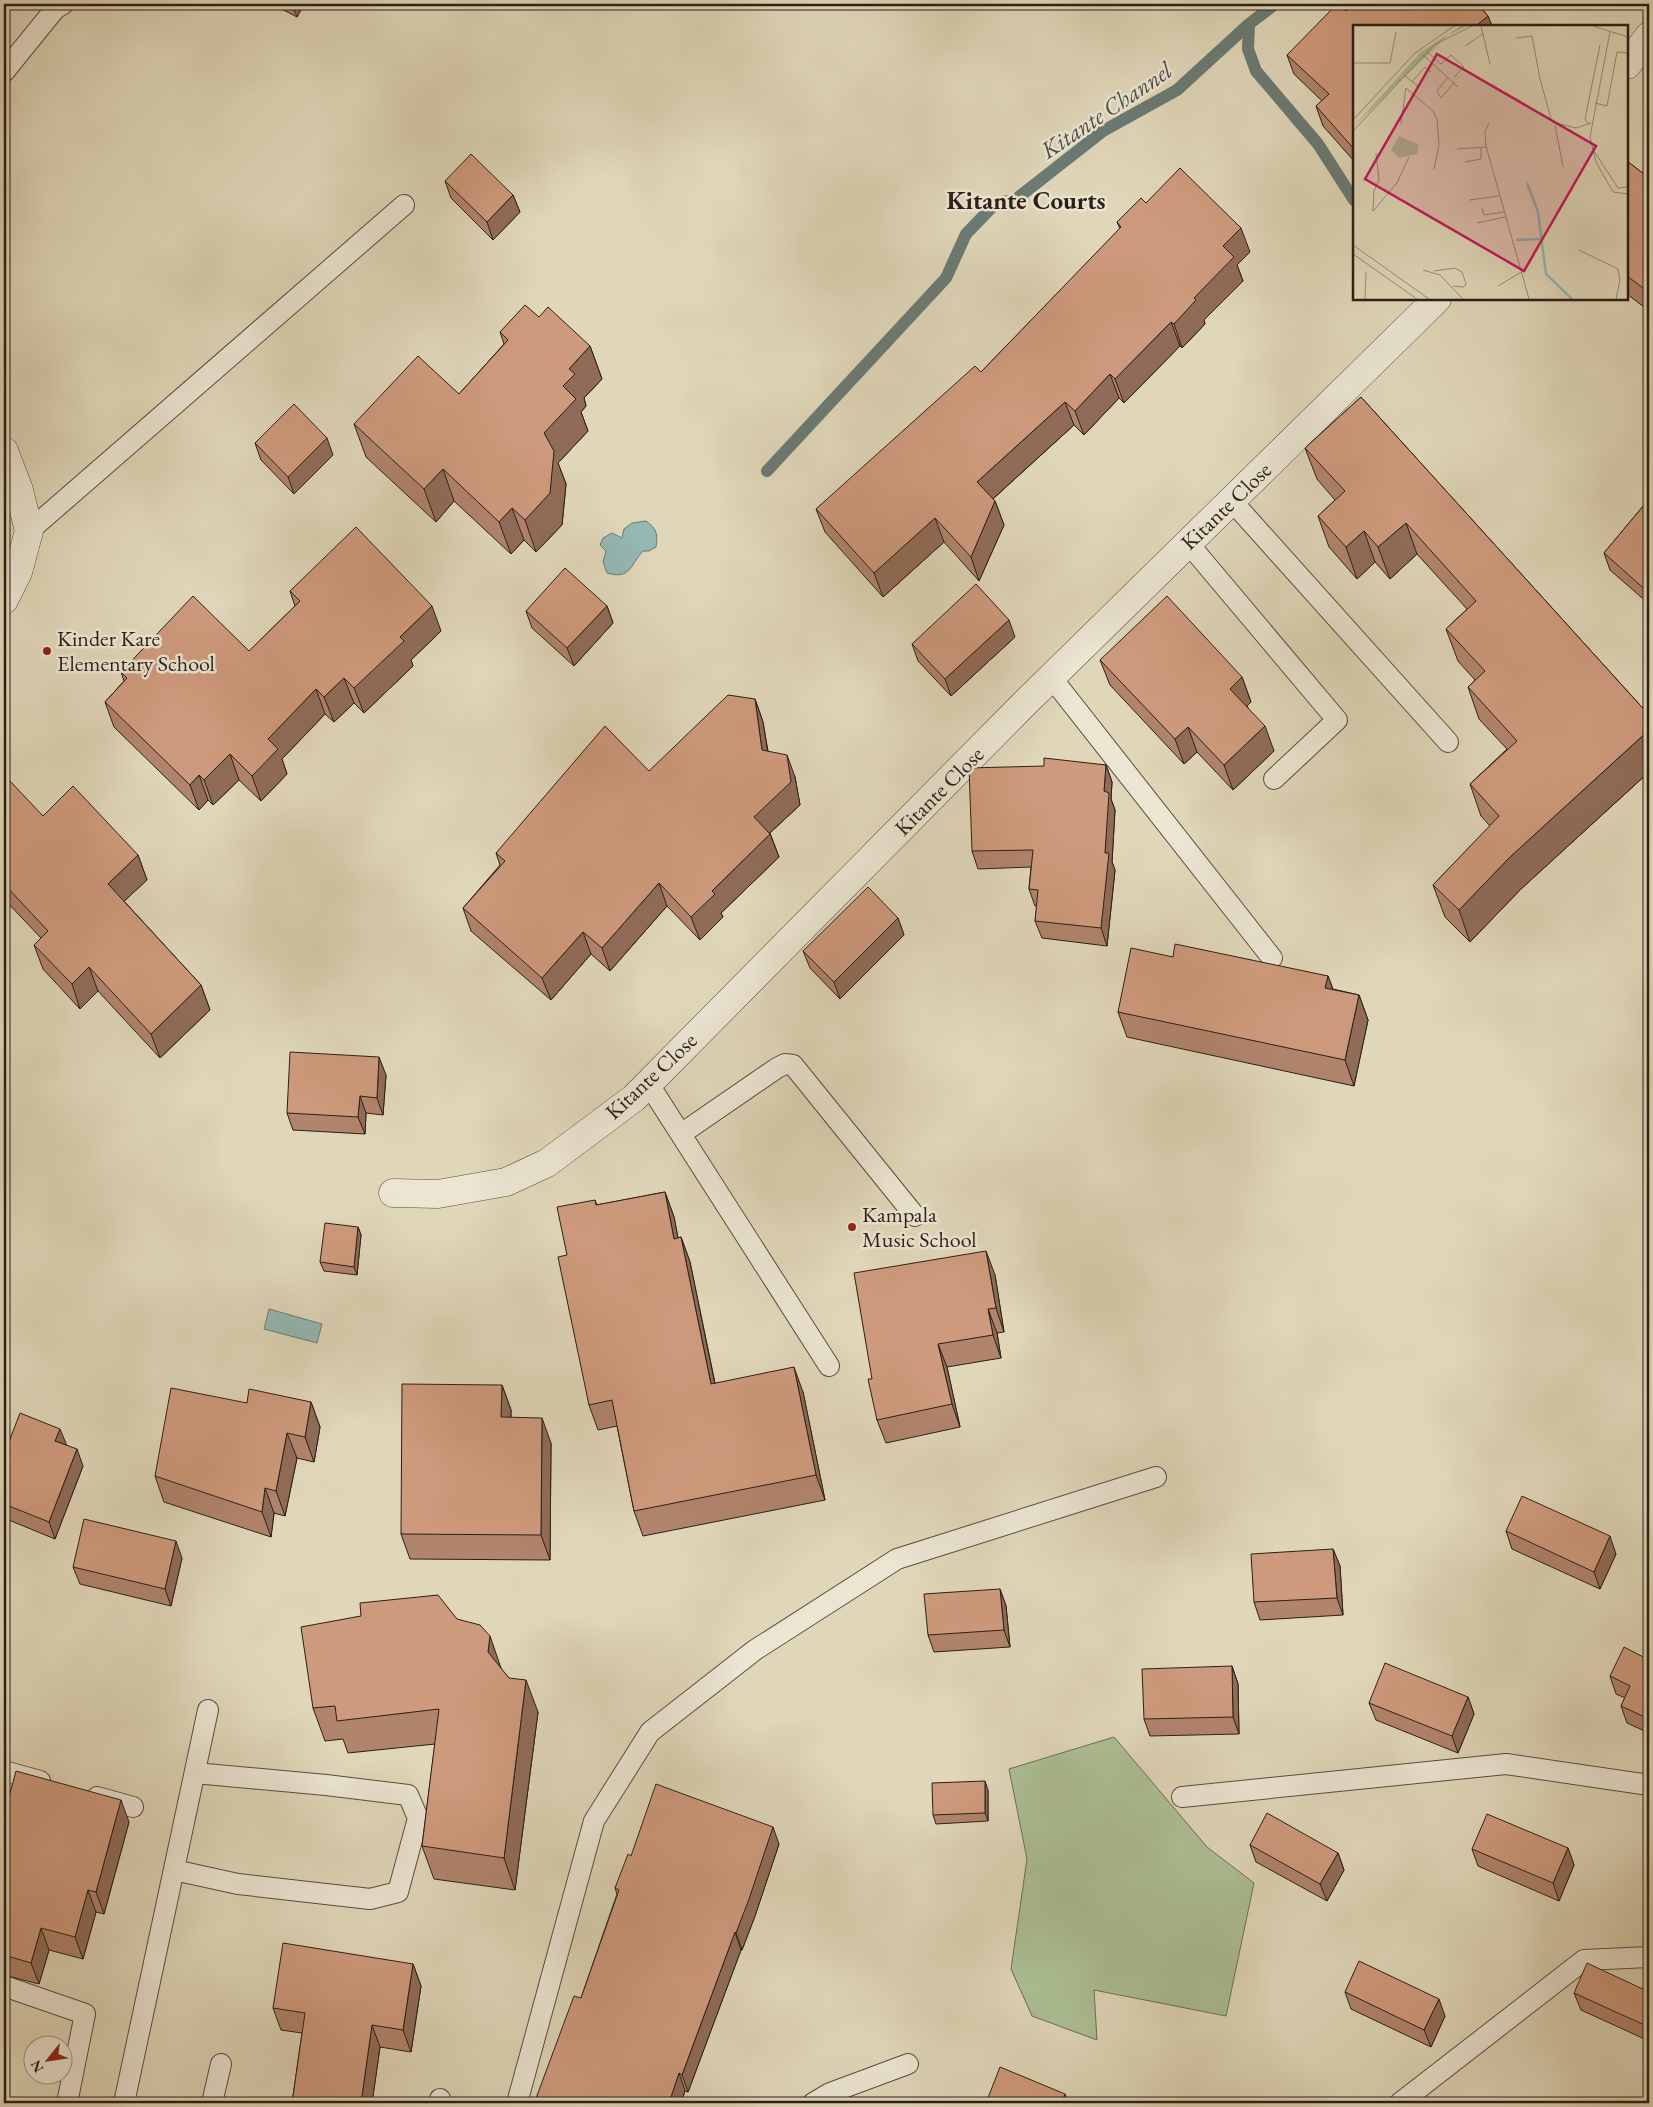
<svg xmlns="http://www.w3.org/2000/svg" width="1653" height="2107" font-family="'EB Garamond',serif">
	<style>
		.green { fill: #acbf94; stroke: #6c6f56 }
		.water { fill: #94b8b4; stroke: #6a7b75 }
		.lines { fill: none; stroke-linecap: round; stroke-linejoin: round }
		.stream { stroke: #6a7b75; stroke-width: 12 }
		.lane-casing { stroke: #584d40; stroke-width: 22 }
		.street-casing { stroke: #584d40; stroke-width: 29 }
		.lane { stroke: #ebe5d2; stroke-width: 20 }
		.street { stroke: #ebe5d2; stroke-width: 28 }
		.wall { fill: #b1846c; stroke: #2b1f17 }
		.shaded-wall { fill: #906c58; stroke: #2b1f17 }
		.building { fill: #ce9a7d; stroke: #2b1f17 }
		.poi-dot { fill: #8f2418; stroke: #ebe5d2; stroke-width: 2 }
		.labels { text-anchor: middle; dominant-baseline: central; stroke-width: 5; stroke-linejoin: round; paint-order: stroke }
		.street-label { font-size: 22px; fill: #2b1f17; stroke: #ebe5d2 }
		.poi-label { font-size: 22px; fill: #2b1f17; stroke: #ebe5d2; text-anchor: start }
		.water-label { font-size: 24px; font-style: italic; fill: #4a4d46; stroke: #ebe5d2 }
		.quarter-label { font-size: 25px; font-weight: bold; fill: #2b1f17; stroke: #ebe5d2 }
		.inset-river { fill: none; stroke: #94b8b4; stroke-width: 2.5 }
		.inset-road { fill: none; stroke: #988d78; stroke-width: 1 }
		.view { fill: #c2185b; fill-opacity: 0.15; stroke: #c2185b; stroke-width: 2.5 }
		.inset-edge { fill: none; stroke: #2b1f17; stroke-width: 2.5 }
	</style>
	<rect width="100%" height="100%" fill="#e0d7b9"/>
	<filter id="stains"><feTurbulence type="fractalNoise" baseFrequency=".004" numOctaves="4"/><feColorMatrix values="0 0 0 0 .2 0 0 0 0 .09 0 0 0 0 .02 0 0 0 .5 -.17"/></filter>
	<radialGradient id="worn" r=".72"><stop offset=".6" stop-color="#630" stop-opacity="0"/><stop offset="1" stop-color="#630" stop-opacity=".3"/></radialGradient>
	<path class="green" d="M1114,1737L1207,1847L1254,1883L1226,2016L1094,1990L1097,2040L1032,2016L1011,1969L1027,1859L1009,1769Z"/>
	<path class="water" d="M646,521C657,529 658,534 656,547L649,551H643C630,565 631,580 607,573L603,562L606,551L600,545L603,538L612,533L622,538L624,529L632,523Z
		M269,1309L322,1324L317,1343L264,1329Z"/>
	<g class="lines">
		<path class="stream" d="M1249,24L1248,49L1256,71L1318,144L1354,200
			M767,471L946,278L966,234L996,203L1015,200L1103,131L1177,90L1249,24L1275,4"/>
		<defs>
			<path id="lane" d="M4,72L55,9L63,4
				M1231,500L1448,742
				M29,531L404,205
				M1188,543L1337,720L1274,779
				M1051,677L1272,958
				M648,1083L829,1366
				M681,1134L777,1068L785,1064L793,1065L915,1216
				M4,1771L40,1781
				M97,1797L133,1807
				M1182,1797L1506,1764L1649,1785
				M174,1870L238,1884L370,1899L398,1892L418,1818L408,1795L326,1785L195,1773
				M4,1986L85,2014L67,2103
				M124,2103L208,1710
				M212,2103L221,2064
				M439,2103L440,2099
				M517,2103L594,1821L650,1732L755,1650L897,1559L1156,1477
				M813,2103L830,2093L908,2064
				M1400,2103L1584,1960L1649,1957"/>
			<path id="street" d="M1627,65L1649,36
				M4,451L19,490L29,531L18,572L4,600
				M393,1193L438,1194L506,1182L547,1163L634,1098L1022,706L1437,299"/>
		</defs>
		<use href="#lane" class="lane-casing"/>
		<use href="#street" class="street-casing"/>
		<use href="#lane" class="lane"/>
		<use href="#street" class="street"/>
	</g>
	<path class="wall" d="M272,4H304L297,17Z
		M1354,4H1486L1481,8L1488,16L1492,26H1354V161L1323,126L1316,106L1322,101L1294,74L1287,55L1346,11Z
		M1627,161L1649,178V311L1627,294Z
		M445,181L513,195L520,212L493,240L451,198Z
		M1146,203L1250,252L1237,265L1243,281L1204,320L1205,324L1182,348L1180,346L1124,403L1119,398L1084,435L1074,425L993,499L995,501L1004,525L979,581L944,542L883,597L825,532L816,509L981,372L1120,229L1117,222Z
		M539,317L590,346L602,379L584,398L586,406L581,412L588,431L558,463L566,484L562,525L536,552L524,540L511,554L454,501L436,522L366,457L354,424L459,394L504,344L500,332Z
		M1361,397L1649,715V772L1521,889L1470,942L1445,917L1433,885L1490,826L1481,816L1470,784L1507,749L1479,719L1468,687L1475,680L1458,661L1446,629L1467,609L1417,554L1390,579L1375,562L1357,579L1329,547L1318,516L1335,500L1317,479L1305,448Z
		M255,443L333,455L294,494L261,460Z
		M1649,499V604L1610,570L1604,553Z
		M290,591L441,631L411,660L413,666L364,713L354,703L334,722L325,714L282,759L287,774L261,801L239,780L213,805L208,800L199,810L114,727L105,702L124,681L121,672L249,651L295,606Z
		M607,606L613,623L574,666L532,628L526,611Z
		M1015,637L951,696L918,661L912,644Z
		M1100,660L1242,677L1251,702L1247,706L1274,751L1233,790L1197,752L1184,764L1110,685Z
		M755,699L763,722L768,751L795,777L800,805L770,833L779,857L721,913L723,917L700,940L667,906L610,971L591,954L551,1000L471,931L463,908L500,865L496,853L649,771Z
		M1106,765L1112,782L1111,799L1115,810L1112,862L1115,870L1107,946L1042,938L1035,921L1037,906H1035L1029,889L1031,867L978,869L972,851L1044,766Z
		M4,785L43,816L138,855L147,880L124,901L201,985L210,1010L160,1058L98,991L80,1009L43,969L34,945L41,938L4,899Z
		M898,918L904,935L840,999L810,968L803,951Z
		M1173,957L1328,976L1333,989L1359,995L1368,1020L1354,1086L1127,1037L1118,1012Z
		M386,1075L383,1115L366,1113L365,1134L293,1130L287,1113Z
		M665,1192L674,1217L678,1238L681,1237L690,1262L715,1383L803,1392L825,1500L643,1536L634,1511L617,1426L598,1430L589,1405L567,1255L595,1200L597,1205Z
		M358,1227L361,1235L357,1275L324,1271L320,1262Z
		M995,1275L1004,1332L997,1333L1001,1358L947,1367L960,1427L886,1443L877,1420L872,1379Z
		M502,1385L511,1410V1418L551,1443L550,1560L410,1559L401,1534Z
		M311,1402L320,1427L314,1462L297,1458L285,1516L274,1513L271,1537L164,1502L155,1476L247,1403Z
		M66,1445L83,1466L55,1539L4,1518V1455Z
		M1506,1531L1616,1554L1600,1589L1512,1549Z
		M1333,1549L1340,1566L1343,1615L1260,1620L1254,1602Z
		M182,1558L171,1606L80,1584L73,1567Z
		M1000,1589L1006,1606L1010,1647L934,1652L928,1635Z
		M361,1616L457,1619L501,1668V1669L509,1678L538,1712L515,1890L434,1879L422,1846L435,1744L348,1753L343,1739L325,1741L313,1708Z
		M1649,1660V1733L1627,1723L1621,1706L1625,1698L1616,1694L1610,1676Z
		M1232,1666L1238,1684L1239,1734L1150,1736L1144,1719Z
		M1468,1697L1474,1714L1458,1753L1376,1720L1369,1703Z
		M988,1790V1821L936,1824L933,1815Z
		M4,1816L129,1822L104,1914L96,1912L83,1959L49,1950L39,1984L4,1975Z
		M779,1844L755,1916L742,1950H741L688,2092L685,2091L681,2103H536L535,2101L581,1998L617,1894L615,1888L631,1856Z
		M1250,1845L1338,1853L1344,1870L1327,1901L1256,1862Z
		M1568,1848L1574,1865L1559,1901L1478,1866L1472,1849Z
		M413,1964L421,1986L411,2052L380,2047L372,2103H292L302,2033L281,2030L273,2008Z
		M1345,1992L1445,2016L1431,2047L1351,2009Z
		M1649,1992V2041L1581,2010L1574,1993Z"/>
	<path class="shaded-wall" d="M292,4H304L297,17Z
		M1472,4H1486L1475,14Z
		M1488,16L1492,26H1476Z
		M513,195L520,212L493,240L487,222Z
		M1241,228L1250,252L1237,265L1243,281L1204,320L1205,324L1182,348L1174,324L1194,298L1223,246Z
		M1649,280V305L1643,288Z
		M1171,322L1180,346L1124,403L1115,379Z
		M590,346L602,379L584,398L586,406L581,412L588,431L558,463L566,484L562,525L536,552L525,520L544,433L569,369Z
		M1110,374L1119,398L1084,435L1075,411Z
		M1065,402L1074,425L986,505L977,482Z
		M327,438L333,455L294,494L288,477Z
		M443,469L454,501L436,522L424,489Z
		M995,501L1004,525L979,581L971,557Z
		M512,508L524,540L511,554L499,522Z
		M935,518L944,542L883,597L874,573Z
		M1406,523L1417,554L1390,579L1378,547Z
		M1364,531L1375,562L1357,579L1346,547Z
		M432,606L441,631L411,660L413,666L364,713L354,688L400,637Z
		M607,606L613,623L574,666L567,648Z
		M1009,620L1015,637L951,696L945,679Z
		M1242,677L1251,702L1239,714L1230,689Z
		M344,678L354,703L334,722L324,697Z
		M316,689L325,714L282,759L287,774L261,801L252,776L268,739Z
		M755,699L763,722L771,773L762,750Z
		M1265,726L1274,751L1233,790L1224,765Z
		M1188,727L1197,752L1184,764L1175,739Z
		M1649,730V772L1521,889L1470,942L1459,910L1510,857Z
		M230,754L239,780L213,805L204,780Z
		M787,755L795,777L800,805L762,840L754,817Z
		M1106,765L1112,782L1111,799L1115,810L1112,862L1115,870L1107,946L1101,928L1105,853L1104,791Z
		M199,775L208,800L199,810L190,785Z
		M770,834L779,857L721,913L723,917L700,940L691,917L712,891Z
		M138,855L147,880L117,908L108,884Z
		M659,883L667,906L610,971L602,948Z
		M898,918L904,935L840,999L834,982Z
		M583,932L591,954L551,1000L542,978Z
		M89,967L98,991L80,1009L72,984Z
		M1328,976L1337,1001L1325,988Z
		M201,985L210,1010L160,1058L151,1034Z
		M1359,995L1368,1020L1354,1086L1345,1060Z
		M379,1057L386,1075L383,1115L377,1098Z
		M360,1096L366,1113L365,1134L358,1117Z
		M665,1192L674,1217L683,1264L674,1239Z
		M358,1227L361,1235L357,1275L354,1267Z
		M681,1237L690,1262L720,1409L711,1384Z
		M986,1251L995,1275L1004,1332L996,1308Z
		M988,1309L997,1333L1001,1358L993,1335Z
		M938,1344L947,1367L960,1427L952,1404Z
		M794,1367L803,1392L825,1500L816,1475Z
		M502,1385L511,1410L510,1442L501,1417Z
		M311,1402L320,1427L314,1462L305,1437Z
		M542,1418L551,1443L550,1560L541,1535Z
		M60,1429L67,1446L55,1441Z
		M287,1433L297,1458L285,1516L276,1491Z
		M77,1449L83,1466L55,1539L49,1522Z
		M265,1488L274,1513L271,1537L262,1512Z
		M1610,1536L1616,1554L1600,1589L1594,1572Z
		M176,1541L182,1558L171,1606L165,1589Z
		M1333,1549L1340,1566L1343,1615L1337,1598Z
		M1000,1589L1006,1606L1010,1647L1004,1630Z
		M490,1636L501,1668L500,1684L488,1652Z
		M1232,1666L1238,1684L1239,1734L1233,1717Z
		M526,1680L538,1712L515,1890L504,1858Z
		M1468,1697L1474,1714L1458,1753L1452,1736Z
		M985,1781L988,1790V1821L985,1813Z
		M121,1800L129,1822L104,1914L96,1892Z
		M773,1827L779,1844L755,1916L742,1950L736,1933Z
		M1568,1848L1574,1865L1559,1901L1553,1883Z
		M1338,1853L1344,1870L1327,1901L1320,1884Z
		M88,1890L96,1912L83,1959L75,1937Z
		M41,1928L49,1950L39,1984L31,1963Z
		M735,1932L741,1950L688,2092L682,2075Z
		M413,1964L421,1986L411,2052L403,2030Z
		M1439,1999L1445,2016L1431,2047L1424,2030Z
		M372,2025L380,2047L372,2103H361Z
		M679,2073L685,2091L681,2103H669Z
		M1065,2094L1069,2103H1061Z"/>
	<path class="building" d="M1337,4H1339L1346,11L1354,4H1477L1488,16L1476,26H1354V149L1316,106L1329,94L1287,55Z
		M471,154L513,195L487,222L445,181Z
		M1627,161L1649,178V280L1643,288L1627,276Z
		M1180,168L1241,228L1223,246L1234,257L1194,298L1196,300L1174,324L1171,322L1115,379L1110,374L1075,411L1065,402L977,482L995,501L971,557L935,518L874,573L816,509L975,366L981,372L1121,227L1117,222L1141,198L1146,203Z
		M525,305L539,317L548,307L590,346L569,369L575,374L563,386L576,399L544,433L554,451L550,493L525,520L512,508L499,522L443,469L424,489L354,424L418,356L459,394L508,340L500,332Z
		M1361,397L1649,715V730L1510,857L1459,910L1433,885L1499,816L1470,784L1517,741L1468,687L1485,671L1446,629L1476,601L1406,523L1378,547L1364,531L1346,547L1318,516L1345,491L1305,448Z
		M294,404L327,438L288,477L255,443Z
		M1649,499V593L1604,553Z
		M356,527L432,606L400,637L404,641L354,688L344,678L324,697L316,689L268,739L278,749L252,776L230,754L204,780L199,775L190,785L105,702L127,678L121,672L193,596L249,651L300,601L290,591Z
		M565,568L607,606L567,648L526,611Z
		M976,584L1009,620L945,679L912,644Z
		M1167,596L1242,677L1230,689L1265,726L1224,765L1188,727L1175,739L1100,660Z
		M728,695L755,699L762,750L787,755L791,782L754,817L770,834L712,891L715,894L691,917L659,883L602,948L583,932L542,978L463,908L505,861L496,853L605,726L649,771Z
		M1044,758L1106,765L1104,791L1109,793L1105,853H1109L1101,928L1035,921L1038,890L1029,889L1033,850L972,851L969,768L1044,766Z
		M9,780L43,816L73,786L138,855L108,884L201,985L151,1034L89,967L72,984L34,945L48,931L4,884V785Z
		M868,887L898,918L834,982L803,951Z
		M1175,944L1328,976L1325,988L1359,995L1345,1060L1118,1012L1131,948L1173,957Z
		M290,1052L379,1057L377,1098L360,1096L358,1117L287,1113Z
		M665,1192L674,1239L681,1237L711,1384L794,1367L816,1475L634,1511L612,1400L589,1405L558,1257L567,1255L557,1207L595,1200L596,1205Z
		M325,1223L358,1227L354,1267L320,1262Z
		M986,1251L996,1308L988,1309L993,1335L938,1344L952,1404L877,1420L868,1379H872L854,1273Z
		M402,1384L502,1385L501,1417L542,1418L541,1535L401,1534Z
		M171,1388L247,1403L249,1389L311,1402L305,1437L287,1433L276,1491L265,1488L262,1512L155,1476Z
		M20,1413L60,1429L55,1441L77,1449L49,1522L4,1504V1455Z
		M1522,1496L1610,1536L1594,1572L1506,1531Z
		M84,1519L176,1541L165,1589L73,1567Z
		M1333,1549L1337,1598L1254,1602L1251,1554Z
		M1000,1589L1004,1630L928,1635L924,1594Z
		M438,1595L457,1619L480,1625L490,1636L488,1652L509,1678L526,1680L504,1858L422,1846L439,1709L337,1721L335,1706L313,1708L301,1627L361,1616L360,1603Z
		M1624,1647L1649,1660V1719L1621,1706L1630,1686L1610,1676Z
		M1385,1663L1468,1697L1452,1736L1369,1703Z
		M1232,1666L1233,1717L1144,1719L1142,1669Z
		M16,1771L121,1800L96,1892L88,1890L75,1937L41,1928L31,1963L4,1955V1816Z
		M985,1781V1813L933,1815L932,1783Z
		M656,1784L773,1827L749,1899L736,1933L735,1932L682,2075L679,2073L669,2103H542L535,2101L574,1996L581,1998L619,1890L615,1888L628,1854L631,1856Z
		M1267,1813L1338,1853L1320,1884L1250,1845Z
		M1487,1814L1568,1848L1553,1883L1472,1849Z
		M283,1943L413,1964L403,2030L372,2025L361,2103H292L305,2013L273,2008Z
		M1359,1961L1439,1999L1424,2030L1345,1992Z
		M1587,1963L1649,1992V2027L1574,1993Z
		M1000,2067L1065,2094L1061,2103H986Z"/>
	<g class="poi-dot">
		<circle cx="47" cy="651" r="5"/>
		<circle cx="852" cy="1227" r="5"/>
	</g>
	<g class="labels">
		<g class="street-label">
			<text transform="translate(1226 506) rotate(-44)">Kitante Close</text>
			<text transform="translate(939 791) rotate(-45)">Kitante Close</text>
			<text transform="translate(651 1076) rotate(-43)">Kitante Close</text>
		</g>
		<g class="poi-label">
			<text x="57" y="638">Kinder Kare<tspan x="57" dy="25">Elementary School</tspan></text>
			<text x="862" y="1214">Kampala<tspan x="862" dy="25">Music School</tspan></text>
		</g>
		<g class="water-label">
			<text transform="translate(1106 110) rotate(-34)">Kitante Channel</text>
		</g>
		<g class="quarter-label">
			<text x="1026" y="200">Kitante Courts</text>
		</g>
	</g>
	<g transform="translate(1353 25)">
		<rect width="275" height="275" fill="#e0d7b9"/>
		<path d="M108,1H114L95,10L0,102L68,27ZM46,111L66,120L64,129L46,133L38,125Z" fill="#acbf94"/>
		<path class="inset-river" d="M174,158L185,187L193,249L219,274M163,215L187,214"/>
		<path class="inset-road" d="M128,1L137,39M240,1L275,12M257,7L237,112L243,137L260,167L275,169M163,13L179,11L187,54L199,97L223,103L238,98M112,21L130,9M74,27L88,39L98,30L111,42L101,52M70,30L105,62M0,38H37L43,7M51,50L66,62M95,52L84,66L88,73L101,58M59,57L72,42L78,47M242,78L254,81L264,27L275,28M0,95L62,28L101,1M136,98L132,107L133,121L176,274M48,99L53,63L80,86L84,94L86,120L81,144M236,99L232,94L247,20M202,100L210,142M0,106L81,20L119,1M104,124L133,122M241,126L265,163L275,162M23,128L26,155L21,166L20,186L44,158L56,132M112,137L128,134V123M116,175L146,171M129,183L131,190L151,187M124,198L152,192M0,220L76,274M226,225L265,244L267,255L263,274M0,229L64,274M70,245L87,250L110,274M81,246L102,243L109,247L113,259L111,262L100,261M145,261L170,246M12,274L13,247"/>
		<path class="view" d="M84,29L243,121L171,246L12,154Z"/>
		<rect width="275" height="275" class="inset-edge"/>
	</g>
	<rect width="1653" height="2107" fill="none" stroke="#e0d7b9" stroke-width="20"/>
	<rect x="5" y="5" width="1643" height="2097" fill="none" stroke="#2b1f17" stroke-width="2.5"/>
	<rect x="10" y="10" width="1633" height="2087" fill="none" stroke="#2b1f17"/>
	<g transform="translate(48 2060) rotate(240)"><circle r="24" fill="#ebe5d2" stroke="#9e9687"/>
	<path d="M0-4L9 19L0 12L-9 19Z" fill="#8f2418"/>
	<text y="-8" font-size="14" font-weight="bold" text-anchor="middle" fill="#2b1f17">N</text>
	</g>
	<rect width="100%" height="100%" filter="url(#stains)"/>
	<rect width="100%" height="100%" fill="url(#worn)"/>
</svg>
